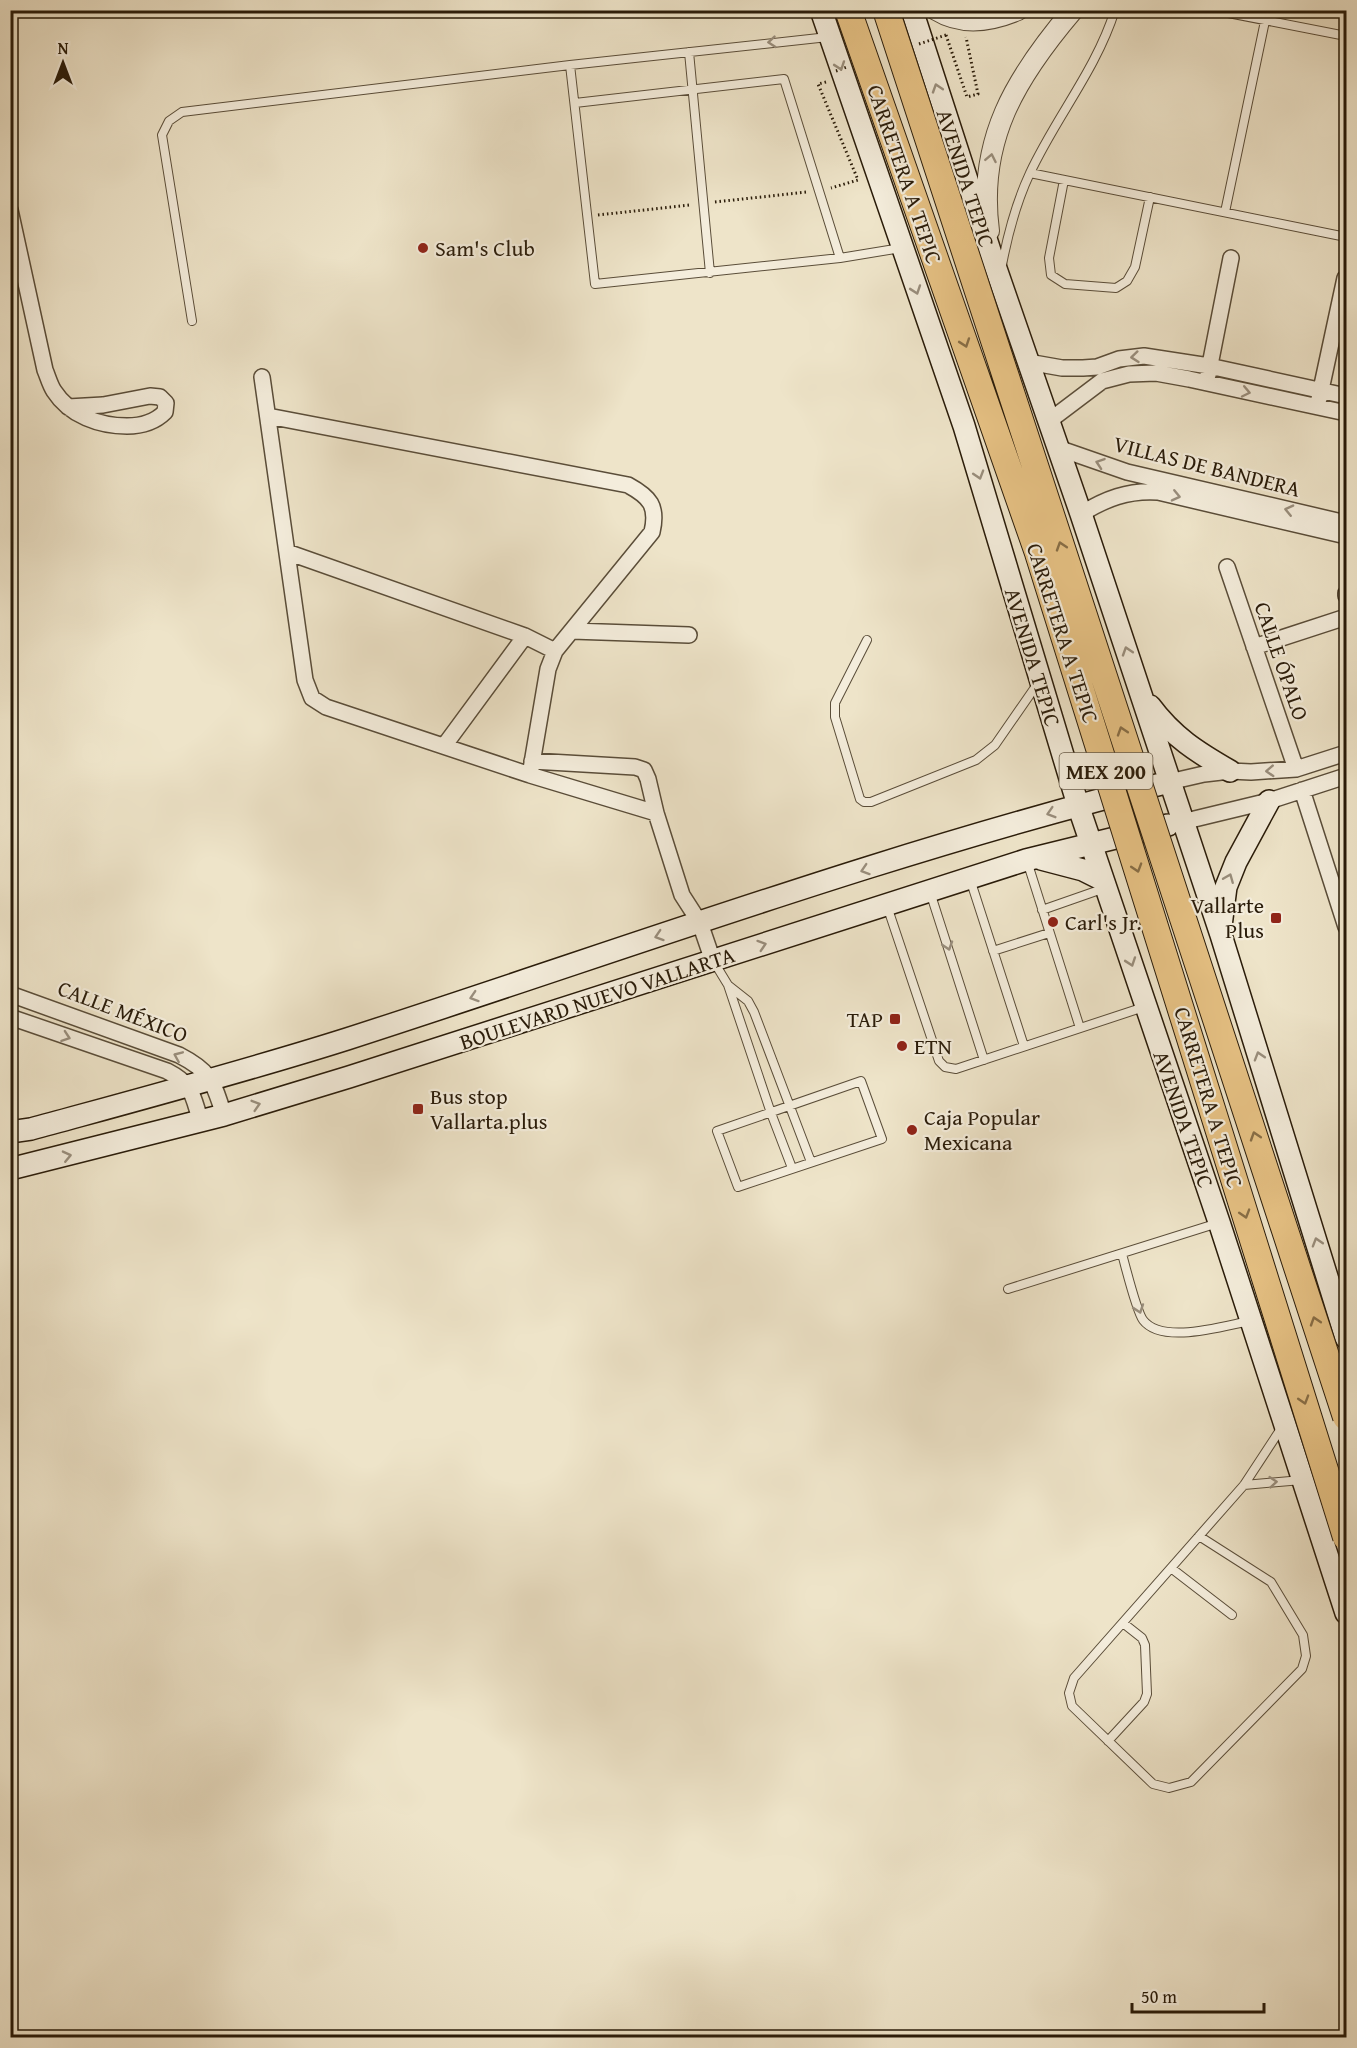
<svg xmlns="http://www.w3.org/2000/svg" width="1357" height="2048" font-family="'Gentium Book Plus',serif">
	<style>
		.lines { fill: none; stroke-linecap: round; stroke-linejoin: round }
		.service-casing { stroke: #5a4d39; stroke-width: 10 }
		.minor-casing { stroke: #5a4d39; stroke-width: 18 }
		.tertiary-casing { stroke: #5a4d39; stroke-width: 22 }
		.secondary-casing { stroke: #291b09; stroke-width: 24 }
		.path { stroke: #291b09; stroke-width: 3; stroke-dasharray: 1.5 3; stroke-linecap: butt }
		.service { stroke: #f4eddc; stroke-width: 8 }
		.minor { stroke: #f4eddc; stroke-width: 15 }
		.tertiary { stroke: #f4eddc; stroke-width: 20 }
		.secondary { stroke: #f4eddc; stroke-width: 21 }
		.trunk-bridge-casing { stroke: #291b09; stroke-width: 28; stroke-linecap: butt }
		.path-bridge { stroke: #291b09; stroke-width: 3; stroke-dasharray: 1.5 3; stroke-linecap: butt }
		.trunk-bridge { stroke: #e7c284; stroke-width: 26 }
		.oneway { stroke: #998e7d }
		.oneway2 { stroke: #886e46 }
		.poi-dot { fill: #8f2418; stroke: #f4eddc; stroke-width: 2 }
		.labels { text-anchor: middle; dominant-baseline: central; stroke-width: 4.5; stroke-linejoin: round; paint-order: stroke }
		.shield { fill: #f4eddc; stroke: #665a48; stroke-width: 1.5 }
		.shield-label { font-size: 21px; font-weight: bold; fill: #291b09 }
		.street-label { font-size: 22px; fill: #291b09; stroke: #f4eddc }
		.poi-label { font-size: 22px; fill: #291b09; stroke: #f4eddc; text-anchor: start }
	</style>
	<rect width="100%" height="100%" fill="#eee4c9"/>
	<filter id="stains"><feTurbulence type="fractalNoise" baseFrequency=".00333" numOctaves="4"/><feColorMatrix values="0 0 0 0 .2 0 0 0 0 .09 0 0 0 0 .02 0 0 0 .5 -.17"/></filter>
	<radialGradient id="worn" r=".72"><stop offset=".6" stop-color="#630" stop-opacity="0"/><stop offset="1" stop-color="#630" stop-opacity=".3"/></radialGradient>
	<g class="lines">
		<defs>
			<path id="service" d="M1213,10L1346,36
				M689,52L710,273
				M570,65L595,284L840,258L901,248
				M575,103L784,79L840,258
				M1030,173L1346,237
				M1064,180L1049,258L1051,275L1065,284L1116,288L1127,281L1135,267L1150,197
				M1225,212L1265,21
				M1002,265C1008,233 1016,203 1030,173C1056,117 1096,70 1115,10
				M192,321L162,135L169,121L182,112L570,65L828,37
				M867,640L835,703V717L860,799L864,802H871L976,760L995,745L1038,683
				M1027,861L1080,1028
				M970,879L1024,1046
				M930,892L984,1060
				M887,906L939,1061L945,1067L956,1069L1144,1007
				M1042,910L1105,888
				M993,951L1049,933
				M714,962L728,985L771,1113L792,1168
				M729,986L748,1001L754,1012L811,1162
				M861,1081L882,1139L738,1187L717,1131Z
				M1122,1254C1126,1268 1136,1310 1143,1320C1162,1345 1223,1326 1250,1321
				M1008,1289L1218,1223
				M1244,1485L1302,1480
				M1199,1536L1271,1582L1303,1635L1306,1656L1302,1669L1191,1782L1169,1788L1153,1784L1072,1706L1069,1693L1074,1678L1244,1485L1282,1427
				M1171,1568L1232,1615
				M1108,1741L1144,1702L1147,1694L1145,1645L1142,1638L1123,1623"/>
			<path id="minor" d="M10,210L45,370C48,377 50,385 54,391C70,416 100,426 127,426C142,426 155,422 165,412L166,403L160,397L150,396L103,405L68,407
				M1028,362L1062,368H1083L1097,367L1119,359L1144,356L1209,366L1346,396
				M1208,375L1231,258
				M262,377L305,680L312,698L326,707L530,775L656,813
				M1319,399L1345,278
				M268,416L628,485C650,497 658,506 652,532L555,651L548,669L530,775
				M1049,421L1102,381L1129,374L1156,373L1189,379L1346,413
				M1058,448L1127,472L1346,523
				M1081,514C1105,499 1128,490 1158,492L1346,536
				M287,552L525,636L555,651
				M1227,567L1296,769
				M1346,593V596
				M572,631L689,635
				M1254,647L1346,617
				M444,746L525,636
				M532,761L635,767L644,770L648,779L656,813L682,895L700,923L713,961
				M1169,782L1204,774L1230,771L1251,772L1296,769L1346,753
				M1302,790L1346,927
				M1182,822L1269,801L1346,776
				M10,994L179,1055C212,1072 213,1082 224,1115
				M10,1017L167,1071C194,1085 192,1095 201,1122"/>
			<path id="tertiary" d="M936,10C962,26 990,22 1018,10
				M989,231C977,140 1016,77 1073,10"/>
			<path id="secondary" d="M821,10L964,426L1078,805L1219,1222L1346,1613
				M912,10L992,257L1081,514L1221,935L1346,1338
				M1150,706C1173,737 1197,752 1230,771
				M1041,859L1083,870L1103,880
				M1221,926L1226,887L1236,862L1269,801
				M10,1132L31,1129C137,1100 243,1072 347,1039C620,951 891,851 1169,782
				M10,1169L224,1115L349,1077L1026,860L1168,825"/>
		</defs>
		<use href="#service" class="service-casing"/>
		<use href="#minor" class="minor-casing"/>
		<use href="#tertiary" class="tertiary-casing"/>
		<use href="#secondary" class="secondary-casing"/>
		<path class="path" d="M946,35L967,97L978,94L966,37
			M826,82L818,84L858,180L831,188
			M715,202L807,192
			M598,215L690,205"/>
		<use href="#service" class="service"/>
		<use href="#minor" class="minor"/>
		<use href="#tertiary" class="tertiary"/>
		<use href="#secondary" class="secondary"/>
		<defs>
			<path id="trunk-bridge" d="M848,10L1038,553L1346,1537
				M886,10L1346,1417"/>
		</defs>
		<use href="#trunk-bridge" class="trunk-bridge-casing"/>
		<path class="path-bridge" d="M919,44L946,35
			M836,71L847,67"/>
		<use href="#trunk-bridge" class="trunk-bridge"/>
	</g>
	<defs><path id="oneway-chevron" d="M-2-3.5L2.5 0L-2 3.5" fill="none" stroke-width="1.6" stroke-linecap="round" stroke-linejoin="round" transform="scale(1.5)"/></defs>
	<g class="oneway">
		<use href="#oneway-chevron" transform="translate(772 42) rotate(175)"/>
		<use href="#oneway-chevron" transform="translate(840 66) rotate(71)"/>
		<use href="#oneway-chevron" transform="translate(937 88) rotate(-108)"/>
		<use href="#oneway-chevron" transform="translate(991 158) rotate(-79)"/>
		<use href="#oneway-chevron" transform="translate(916 290) rotate(71)"/>
		<use href="#oneway-chevron" transform="translate(1135 357) rotate(174)"/>
		<use href="#oneway-chevron" transform="translate(1246 392) rotate(12)"/>
		<use href="#oneway-chevron" transform="translate(1100 463) rotate(-161)"/>
		<use href="#oneway-chevron" transform="translate(979 475) rotate(73)"/>
		<use href="#oneway-chevron" transform="translate(1176 496) rotate(13)"/>
		<use href="#oneway-chevron" transform="translate(1289 510) rotate(-167)"/>
		<use href="#oneway-chevron" transform="translate(1127 651) rotate(-108)"/>
		<use href="#oneway-chevron" transform="translate(1270 771) rotate(177)"/>
		<use href="#oneway-chevron" transform="translate(1051 813) rotate(163)"/>
		<use href="#oneway-chevron" transform="translate(865 870) rotate(162)"/>
		<use href="#oneway-chevron" transform="translate(1229 878) rotate(-68)"/>
		<use href="#oneway-chevron" transform="translate(659 936) rotate(162)"/>
		<use href="#oneway-chevron" transform="translate(762 945) rotate(-18)"/>
		<use href="#oneway-chevron" transform="translate(948 946) rotate(72)"/>
		<use href="#oneway-chevron" transform="translate(1131 962) rotate(71)"/>
		<use href="#oneway-chevron" transform="translate(474 997) rotate(162)"/>
		<use href="#oneway-chevron" transform="translate(66 1037) rotate(19)"/>
		<use href="#oneway-chevron" transform="translate(178 1056) rotate(-157)"/>
		<use href="#oneway-chevron" transform="translate(1259 1056) rotate(-107)"/>
		<use href="#oneway-chevron" transform="translate(256 1105) rotate(-17)"/>
		<use href="#oneway-chevron" transform="translate(67 1156) rotate(-13)"/>
		<use href="#oneway-chevron" transform="translate(1317 1242) rotate(-107)"/>
		<use href="#oneway-chevron" transform="translate(1139 1309) rotate(71)"/>
		<use href="#oneway-chevron" transform="translate(1273 1482) rotate(-5)"/>
	</g>
	<g class="oneway2">
		<use href="#oneway-chevron" transform="translate(965 343) rotate(71)"/>
		<use href="#oneway-chevron" transform="translate(1061 546) rotate(-108)"/>
		<use href="#oneway-chevron" transform="translate(1122 731) rotate(-108)"/>
		<use href="#oneway-chevron" transform="translate(1137 868) rotate(73)"/>
		<use href="#oneway-chevron" transform="translate(1255 1136) rotate(-108)"/>
		<use href="#oneway-chevron" transform="translate(1245 1214) rotate(73)"/>
		<use href="#oneway-chevron" transform="translate(1315 1321) rotate(-108)"/>
		<use href="#oneway-chevron" transform="translate(1304 1400) rotate(73)"/>
	</g>
	<g class="poi-dot">
		<circle cx="423" cy="248" r="6"/>
		<rect x="1270" y="912" width="12" height="12" rx="3"/>
		<circle cx="1053" cy="922" r="6"/>
		<rect x="889" y="1013" width="12" height="12" rx="3"/>
		<circle cx="902" cy="1046" r="6"/>
		<rect x="412" y="1103" width="12" height="12" rx="3"/>
		<circle cx="912" cy="1130" r="6"/>
	</g>
	<g class="labels">
		<rect class="shield" x="1059.5" y="753" width="93" height="36" rx="4.5"/>
		<g class="shield-label">
			<text x="1106" y="771">MEX 200</text>
		</g>
		<g class="street-label">
			<text transform="translate(905 174) rotate(71)">CARRETERA A TEPIC</text>
			<text transform="translate(966 178) rotate(72)">AVENIDA TEPIC</text>
			<text transform="translate(1207 466) rotate(14)">VILLAS DE BANDERA</text>
			<text transform="translate(1063 633) rotate(72)">CARRETERA A TEPIC</text>
			<text transform="translate(1033 657) rotate(73)">AVENIDA TEPIC</text>
			<text transform="translate(1282 661) rotate(71)">CALLE ÓPALO</text>
			<text transform="translate(597 998) rotate(-18)">BOULEVARD NUEVO VALLARTA</text>
			<text transform="translate(123 1011) rotate(21)">CALLE MÉXICO</text>
			<text transform="translate(1209 1097) rotate(73)">CARRETERA A TEPIC</text>
			<text transform="translate(1184 1119) rotate(71)">AVENIDA TEPIC</text>
		</g>
		<g class="poi-label">
			<text x="435" y="248">Sam's Club</text>
			<text x="1264" y="905" text-anchor="end">Vallarte<tspan x="1264" dy="25">Plus</tspan></text>
			<text x="1065" y="922">Carl's Jr.</text>
			<text x="883" y="1019" text-anchor="end">TAP</text>
			<text x="914" y="1046">ETN</text>
			<text x="430" y="1096">Bus stop<tspan x="430" dy="25">Vallarta.plus</tspan></text>
			<text x="924" y="1117">Caja Popular<tspan x="924" dy="25">Mexicana</tspan></text>
		</g>
	</g>
	<rect width="1357" height="2048" fill="none" stroke="#eee4c9" stroke-width="36"/>
	<rect x="12" y="12" width="1333" height="2024" fill="none" stroke="#291b09" stroke-width="3"/>
	<rect x="18" y="18" width="1321" height="2012" fill="none" stroke="#291b09" stroke-width="1.5"/>
	<g transform="translate(63 63)" stroke="#f4eddc" stroke-width="4.5" paint-order="stroke">
	<path d="M0-4.5L10 22L0 15L-10 22Z" fill="#291b09"/>
	<text y="-9" font-size="16" font-weight="bold" text-anchor="middle" fill="#291b09">N</text>
	</g>
	<path d="M1132 2003v9h132v-9" fill="none" stroke="#291b09" stroke-width="3"/>
	<text x="1141" y="2003" font-size="18" fill="#291b09" stroke="#f4eddc" stroke-width="4.5" paint-order="stroke">50 m</text>
	<rect width="100%" height="100%" filter="url(#stains)"/>
	<rect width="100%" height="100%" fill="url(#worn)"/>
</svg>
